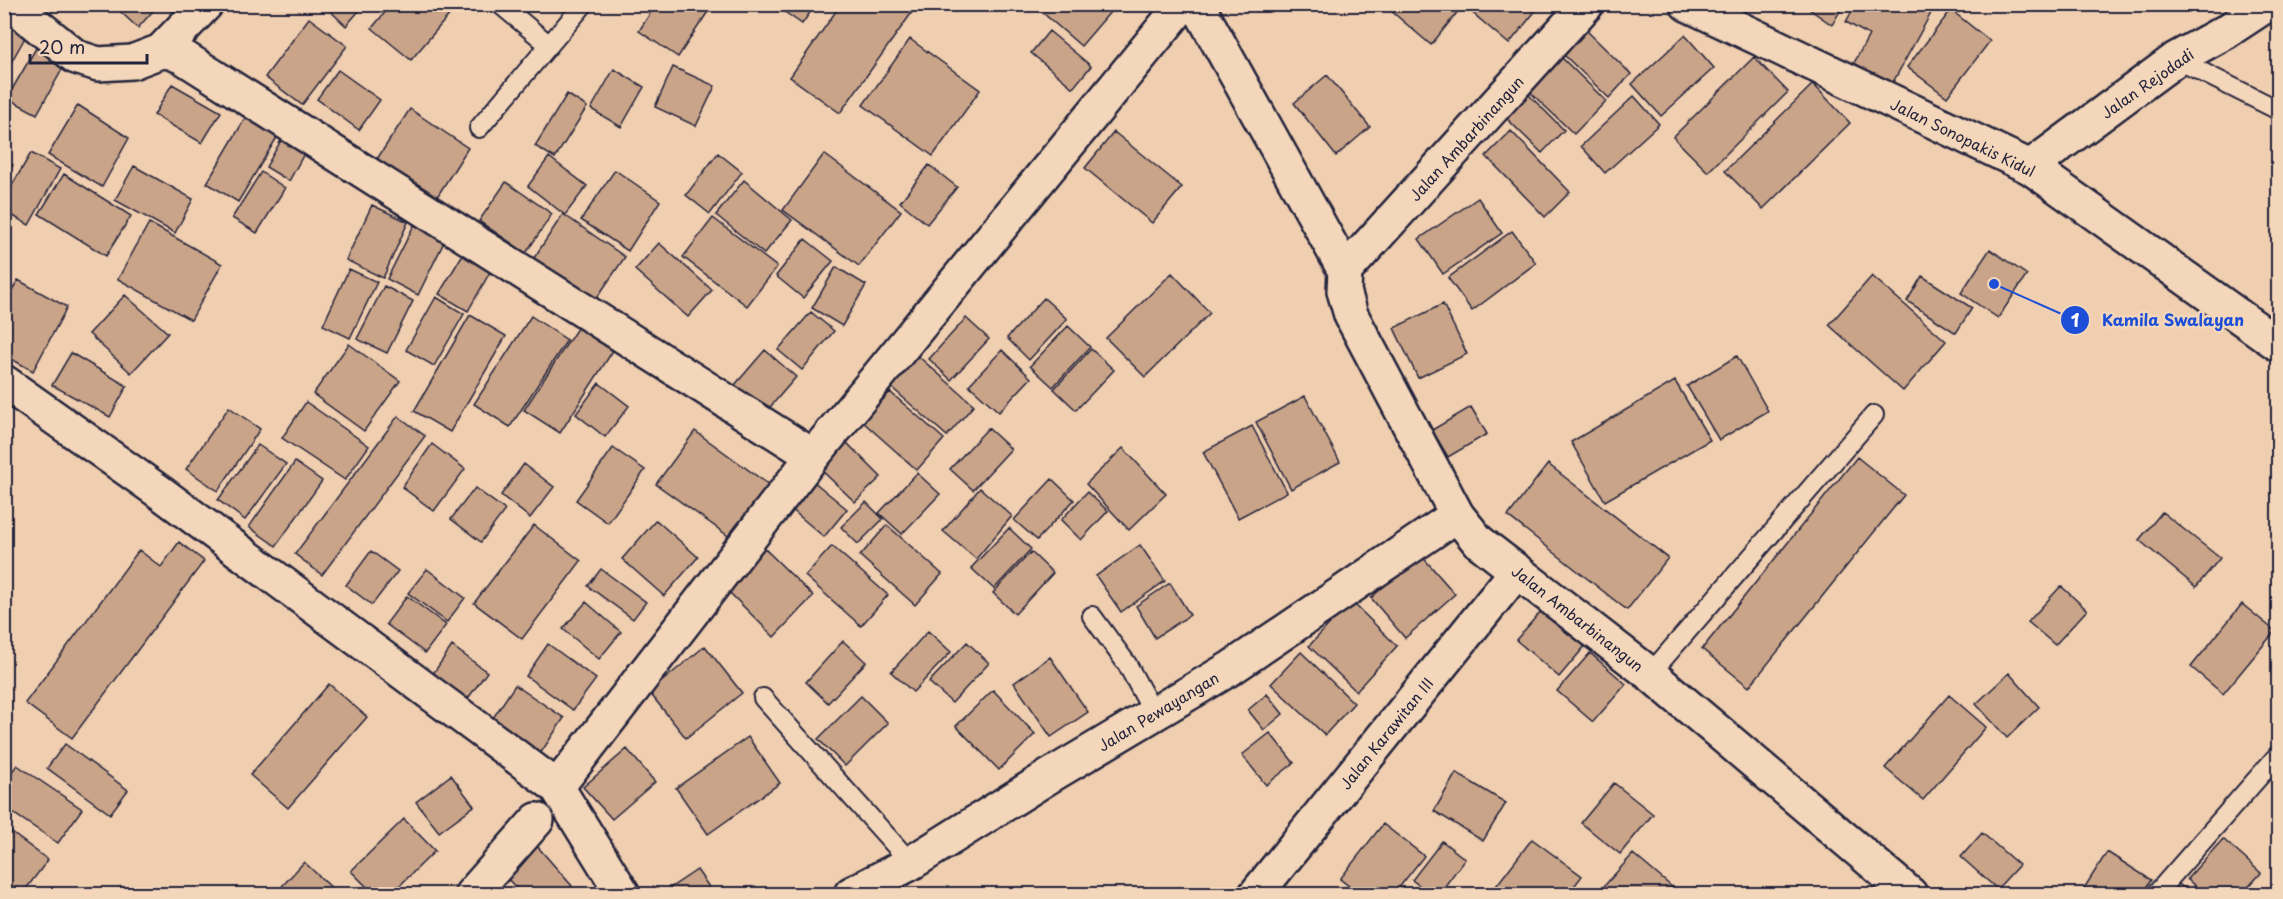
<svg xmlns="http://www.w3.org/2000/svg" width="2283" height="899" font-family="'Playpen Sans',sans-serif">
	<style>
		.building { fill: #caa488; stroke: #22223b; stroke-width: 1.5 }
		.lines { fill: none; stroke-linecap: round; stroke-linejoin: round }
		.service-casing { stroke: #22223b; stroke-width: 22 }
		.minor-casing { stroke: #22223b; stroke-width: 38 }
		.tertiary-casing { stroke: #22223b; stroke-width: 38 }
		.secondary-casing { stroke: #22223b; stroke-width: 38 }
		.service { stroke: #f4d7bb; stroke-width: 18 }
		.minor { stroke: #f4d7bb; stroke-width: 33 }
		.tertiary { stroke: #f4d7bb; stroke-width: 33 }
		.secondary { stroke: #f4d7bb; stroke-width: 33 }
		.labels { text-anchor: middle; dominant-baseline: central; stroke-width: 5; stroke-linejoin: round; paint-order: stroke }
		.street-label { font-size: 15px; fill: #22223b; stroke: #f4d7bb }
		.leader { fill: none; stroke: #1d4ed8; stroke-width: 2 }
		.callout-dot { fill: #1d4ed8; stroke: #f4d7bb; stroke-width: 2 }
		.mark-label { font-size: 18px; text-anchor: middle; font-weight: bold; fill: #fff }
		.callout-label { font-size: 16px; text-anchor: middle; font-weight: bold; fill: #1d4ed8; stroke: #f4d7bb; stroke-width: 5; stroke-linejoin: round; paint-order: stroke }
	</style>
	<rect width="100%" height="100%" fill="#f0ceb0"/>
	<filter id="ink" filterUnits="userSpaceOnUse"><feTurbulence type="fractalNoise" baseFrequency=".0167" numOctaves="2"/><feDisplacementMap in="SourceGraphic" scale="12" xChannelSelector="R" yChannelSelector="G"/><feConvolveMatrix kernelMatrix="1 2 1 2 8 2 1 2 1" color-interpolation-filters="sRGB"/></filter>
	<g filter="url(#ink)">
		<path class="building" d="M112,4H159L138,28Z
			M323,4H365L346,26Z
			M392,4H439L450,14L411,60L372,28Z
			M656,4H708L711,7L678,57L639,31Z
			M781,4H816L802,24L779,8Z
			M841,4H918L840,113L790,77Z
			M1036,4H1117L1081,46L1035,6Z
			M1383,4H1464L1431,45Z
			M1471,4H1541L1509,44L1468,9Z
			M1802,4H1844L1832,25Z
			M1856,4H1936L1892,84L1854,63L1869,35L1846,22Z
			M1951,10L1990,41L1947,97L1907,67Z
			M4,14L27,34L4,75Z
			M309,18L347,46L302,105L265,77Z
			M1586,30L1631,74L1609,98L1563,54Z
			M1049,31L1091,66L1073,88L1031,53Z
			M1685,35L1714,68L1661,116L1632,84Z
			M910,39L980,90L933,156L863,105Z
			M39,43L68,59L37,114L7,98Z
			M1561,57L1606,101L1574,134L1529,91Z
			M1754,57L1788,92L1708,172L1673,137Z
			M673,67L715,86L696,126L655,107Z
			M614,69L644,87L621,127L591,109Z
			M338,70L380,100L359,130L317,99Z
			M1327,75L1370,127L1336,156L1294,103Z
			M172,84L221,112L202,143L154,115Z
			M1813,84L1850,123L1763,209L1725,171Z
			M1526,92L1564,130L1542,153L1503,115Z
			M567,94L587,107L555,158L535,146Z
			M1634,96L1659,124L1605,173L1581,146Z
			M78,105L129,138L102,187L48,155Z
			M410,109L468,148L435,200L375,162Z
			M247,115L279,134L238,202L207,183Z
			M1511,131L1570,192L1545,217L1486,156Z
			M1114,132L1182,187L1152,223L1085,168Z
			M283,137L306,150L289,181L266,167Z
			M31,153L60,169L29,225L4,211V199Z
			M718,153L742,172L710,214L686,195Z
			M824,154L901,211L859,266L783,210Z
			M549,157L587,186L565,215L528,186Z
			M4,160L13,165L4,179Z
			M929,165L957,187L927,224L900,202Z
			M134,166L193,199L175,233L115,200Z
			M615,170L660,201L628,251L581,220Z
			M261,172L285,188L257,233L232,218Z
			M64,174L131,216L106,256L39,214Z
			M744,180L792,220L764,254L716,215Z
			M506,182L552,214L526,253L479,221Z
			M1478,198L1502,233L1443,274L1419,239Z
			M372,205L408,222L383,278L346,260Z
			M563,214L625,257L594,302L532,261Z
			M713,218L777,267L747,306L683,257Z
			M149,223L222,264L191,320L118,279Z
			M414,225L445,240L418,295L387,279Z
			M1512,231L1536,263L1472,311L1448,278Z
			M805,239L833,261L803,298L776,276Z
			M659,243L712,290L688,317L635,270Z
			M466,249L494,265L468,311L439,294Z
			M1990,249L2027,275L1998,318L1961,293Z
			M836,267L866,285L842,326L812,308Z
			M349,269L377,282L350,338L323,325Z
			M1172,273L1210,313L1145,377L1106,338Z
			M1872,276L1946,341L1903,391L1829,325Z
			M1922,276L1972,308L1956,333L1907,301Z
			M18,280L67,307L33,371L4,355V305Z
			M384,286L413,301L387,353L357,339Z
			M125,295L168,333L131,373L89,334Z
			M436,297L464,314L434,366L406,350Z
			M1044,298L1067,319L1029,360L1007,338Z
			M1443,304L1467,354L1418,378L1394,328Z
			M811,312L834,331L802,370L778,350Z
			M470,315L506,336L450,432L414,411Z
			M531,316L567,340L510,427L474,404Z
			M966,318L989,339L951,380L929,359Z
			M581,322L616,346L560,433L524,410Z
			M1068,326L1090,347L1053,387L1030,366Z
			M349,344L400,381L364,431L313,394Z
			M1091,349L1114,370L1076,410L1054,389Z
			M765,350L796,377L765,413L734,386Z
			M1002,350L1031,378L999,412L969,385Z
			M71,353L127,386L110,417L52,385Z
			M918,356L974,405L947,436L891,387Z
			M1737,356L1768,411L1719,440L1687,386Z
			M1675,381L1710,440L1605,501L1571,442Z
			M599,383L629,406L605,437L576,414Z
			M890,392L944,439L917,470L863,422Z
			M1305,396L1340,462L1291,489L1256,422Z
			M306,402L369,446L345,480L282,438Z
			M229,407L260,429L218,491L186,469Z
			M1471,407L1487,434L1448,457L1432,430Z
			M398,416L425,436L322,575L295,554Z
			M1252,426L1287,492L1238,518L1203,452Z
			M988,428L1011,449L973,490L950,469Z
			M695,431L769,485L731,538L656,484Z
			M843,439L881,477L855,502L817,466Z
			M432,444L465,469L434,511L402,487Z
			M258,445L286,464L245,520L218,500Z
			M613,448L645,470L608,523L576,500Z
			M1123,448L1166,494L1129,530L1086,484Z
			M1857,457L1904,495L1749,687L1702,649Z
			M295,462L322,481L276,546L249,527Z
			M524,464L554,487L530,518L501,495Z
			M1548,464L1668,558L1627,610L1508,516Z
			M917,473L940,494L902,534L879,513Z
			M1052,479L1074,500L1037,540L1014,520Z
			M813,481L847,509L824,537L790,508Z
			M475,488L505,510L481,542L451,519Z
			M980,488L1012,516L976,559L943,531Z
			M1087,492L1108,511L1081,540L1061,520Z
			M866,502L883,519L858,544L841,527Z
			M2162,512L2220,558L2196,587L2139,540Z
			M656,520L698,557L664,596L622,559Z
			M534,525L581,561L522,639L474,603Z
			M887,525L942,574L915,605L860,556Z
			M1009,528L1031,549L994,589L971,568Z
			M179,542L204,561L72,738L25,703L139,550L161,567Z
			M758,542L813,596L774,637L719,582Z
			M1140,545L1165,581L1121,612L1096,576Z
			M832,546L888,595L861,626L805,576Z
			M371,551L398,571L372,605L346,585Z
			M1031,552L1053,573L1015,614L993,593Z
			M1420,554L1455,594L1405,638L1371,598Z
			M427,569L465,598L447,622L408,593Z
			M601,569L646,602L633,619L588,586Z
			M1170,583L1190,615L1155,638L1136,606Z
			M2061,586L2087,610L2055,645L2028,622Z
			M407,596L446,625L425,653L386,624Z
			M1351,601L1397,646L1356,691L1309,646Z
			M586,602L621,632L599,659L563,629Z
			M2242,604L2275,631L2223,694L2191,667Z
			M1542,610L1585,646L1559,677L1516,640Z
			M928,631L951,652L913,692L891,672Z
			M843,641L866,662L828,703L806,682Z
			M967,642L989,663L952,703L929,682Z
			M548,644L596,679L573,710L526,676Z
			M452,646L487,672L464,704L430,678Z
			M705,646L742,693L686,738L649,692Z
			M1301,652L1354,703L1325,735L1271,684Z
			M1590,653L1626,684L1593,722L1557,691Z
			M1050,657L1088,712L1051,737L1014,683Z
			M2009,673L2039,707L2007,738L1976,704Z
			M329,684L367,717L288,808L250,775Z
			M515,685L564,718L538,757L489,724Z
			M993,690L1035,734L999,770L956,726Z
			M1267,694L1283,714L1264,730L1248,710Z
			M1949,695L1986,727L1923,800L1885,768Z
			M861,696L888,723L845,766L818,739Z
			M1270,733L1294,763L1266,785L1242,755Z
			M748,737L780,783L708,834L676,788Z
			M65,744L128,790L110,814L47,768Z
			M627,749L655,782L612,819L583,787Z
			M17,765L82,809L58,843L4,807V782Z
			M1456,773L1506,803L1483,841L1434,811Z
			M451,775L474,806L439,832L416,802Z
			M1614,783L1653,814L1620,854L1581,823Z
			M404,819L435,851L391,894H374L351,871Z
			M1383,824L1424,856L1394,894H1359L1340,879Z
			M4,827L48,860L22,894H4Z
			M1982,833L2019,865L1997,889L1961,857Z
			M1532,839L1582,876L1568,894H1490Z
			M2223,839L2261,873L2242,894H2204L2187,879Z
			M1442,841L1465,859L1439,894H1431L1412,880Z
			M537,846L572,886L563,894H522L505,876Z
			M2107,852L2151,880L2142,894H2084L2081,893Z
			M1633,854L1672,887L1666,894H1597Z
			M304,862L335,891L332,894H275Z
			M697,870L714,894H661Z
			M2179,884L2191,894H2170Z"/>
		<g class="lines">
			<defs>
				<path id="service" d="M500,4L548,44
					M2176,59L2278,110
					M479,128L584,4
					M1092,616L1127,664L1154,714
					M1650,674L1874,415
					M763,698L911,863
					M2156,894L2278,755"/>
				<path id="minor" d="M11,4L76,57L98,64L132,62L161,51L171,52L183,57L813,456
					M1197,4L1345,271
					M161,51L206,4
					M2030,167L2176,59L2227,31L2268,4
					M4,382L161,493L557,787L623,894
					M557,787L813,456L1183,4
					M472,894L537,820
					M851,894L911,863L1048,777L1231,668L1457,515
					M1256,894L1517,571"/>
				<path id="tertiary" d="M1687,4L2030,167L2278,344"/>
				<path id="secondary" d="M1587,4L1345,271L1344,291L1351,315L1457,515L1478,541L1650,674L1910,894"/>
			</defs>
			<use href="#service" class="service-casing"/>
			<use href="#minor" class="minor-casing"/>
			<use href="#tertiary" class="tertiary-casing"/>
			<use href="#secondary" class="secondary-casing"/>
			<use href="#service" class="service"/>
			<use href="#minor" class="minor"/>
			<use href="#tertiary" class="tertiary"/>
			<use href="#secondary" class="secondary"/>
		</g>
	</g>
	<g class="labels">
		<g class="street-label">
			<text transform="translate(2147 83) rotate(-35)">Jalan Rejodadi</text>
			<text transform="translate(1963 137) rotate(26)">Jalan Sonopakis Kidul</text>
			<text transform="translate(1466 138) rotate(-48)">Jalan Ambarbinangun</text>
			<text transform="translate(1578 618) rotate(38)">Jalan Ambarbinangun</text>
			<text transform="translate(1158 711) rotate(-31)">Jalan Pewayangan</text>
			<text transform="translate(1386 733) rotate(-51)">Jalan Karawitan III</text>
		</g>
	</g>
	<path class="leader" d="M1994 284L2075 320"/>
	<g class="callout-dot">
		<circle cx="1994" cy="284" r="6"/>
		<circle cx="2075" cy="320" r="15"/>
	</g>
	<g class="mark-label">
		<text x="2075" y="327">1</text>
	</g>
	<g class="callout-label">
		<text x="2173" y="326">Kamila Swalayan</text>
	</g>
	<rect width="2283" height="899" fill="none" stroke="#f4d7bb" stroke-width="24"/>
	<rect x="12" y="12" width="2259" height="875" fill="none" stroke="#22223b" stroke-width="2" filter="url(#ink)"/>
	<path d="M30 54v9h117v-9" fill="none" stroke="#22223b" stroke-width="3"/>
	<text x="39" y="54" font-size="18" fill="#22223b" stroke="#f4d7bb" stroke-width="4.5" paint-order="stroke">20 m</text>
</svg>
